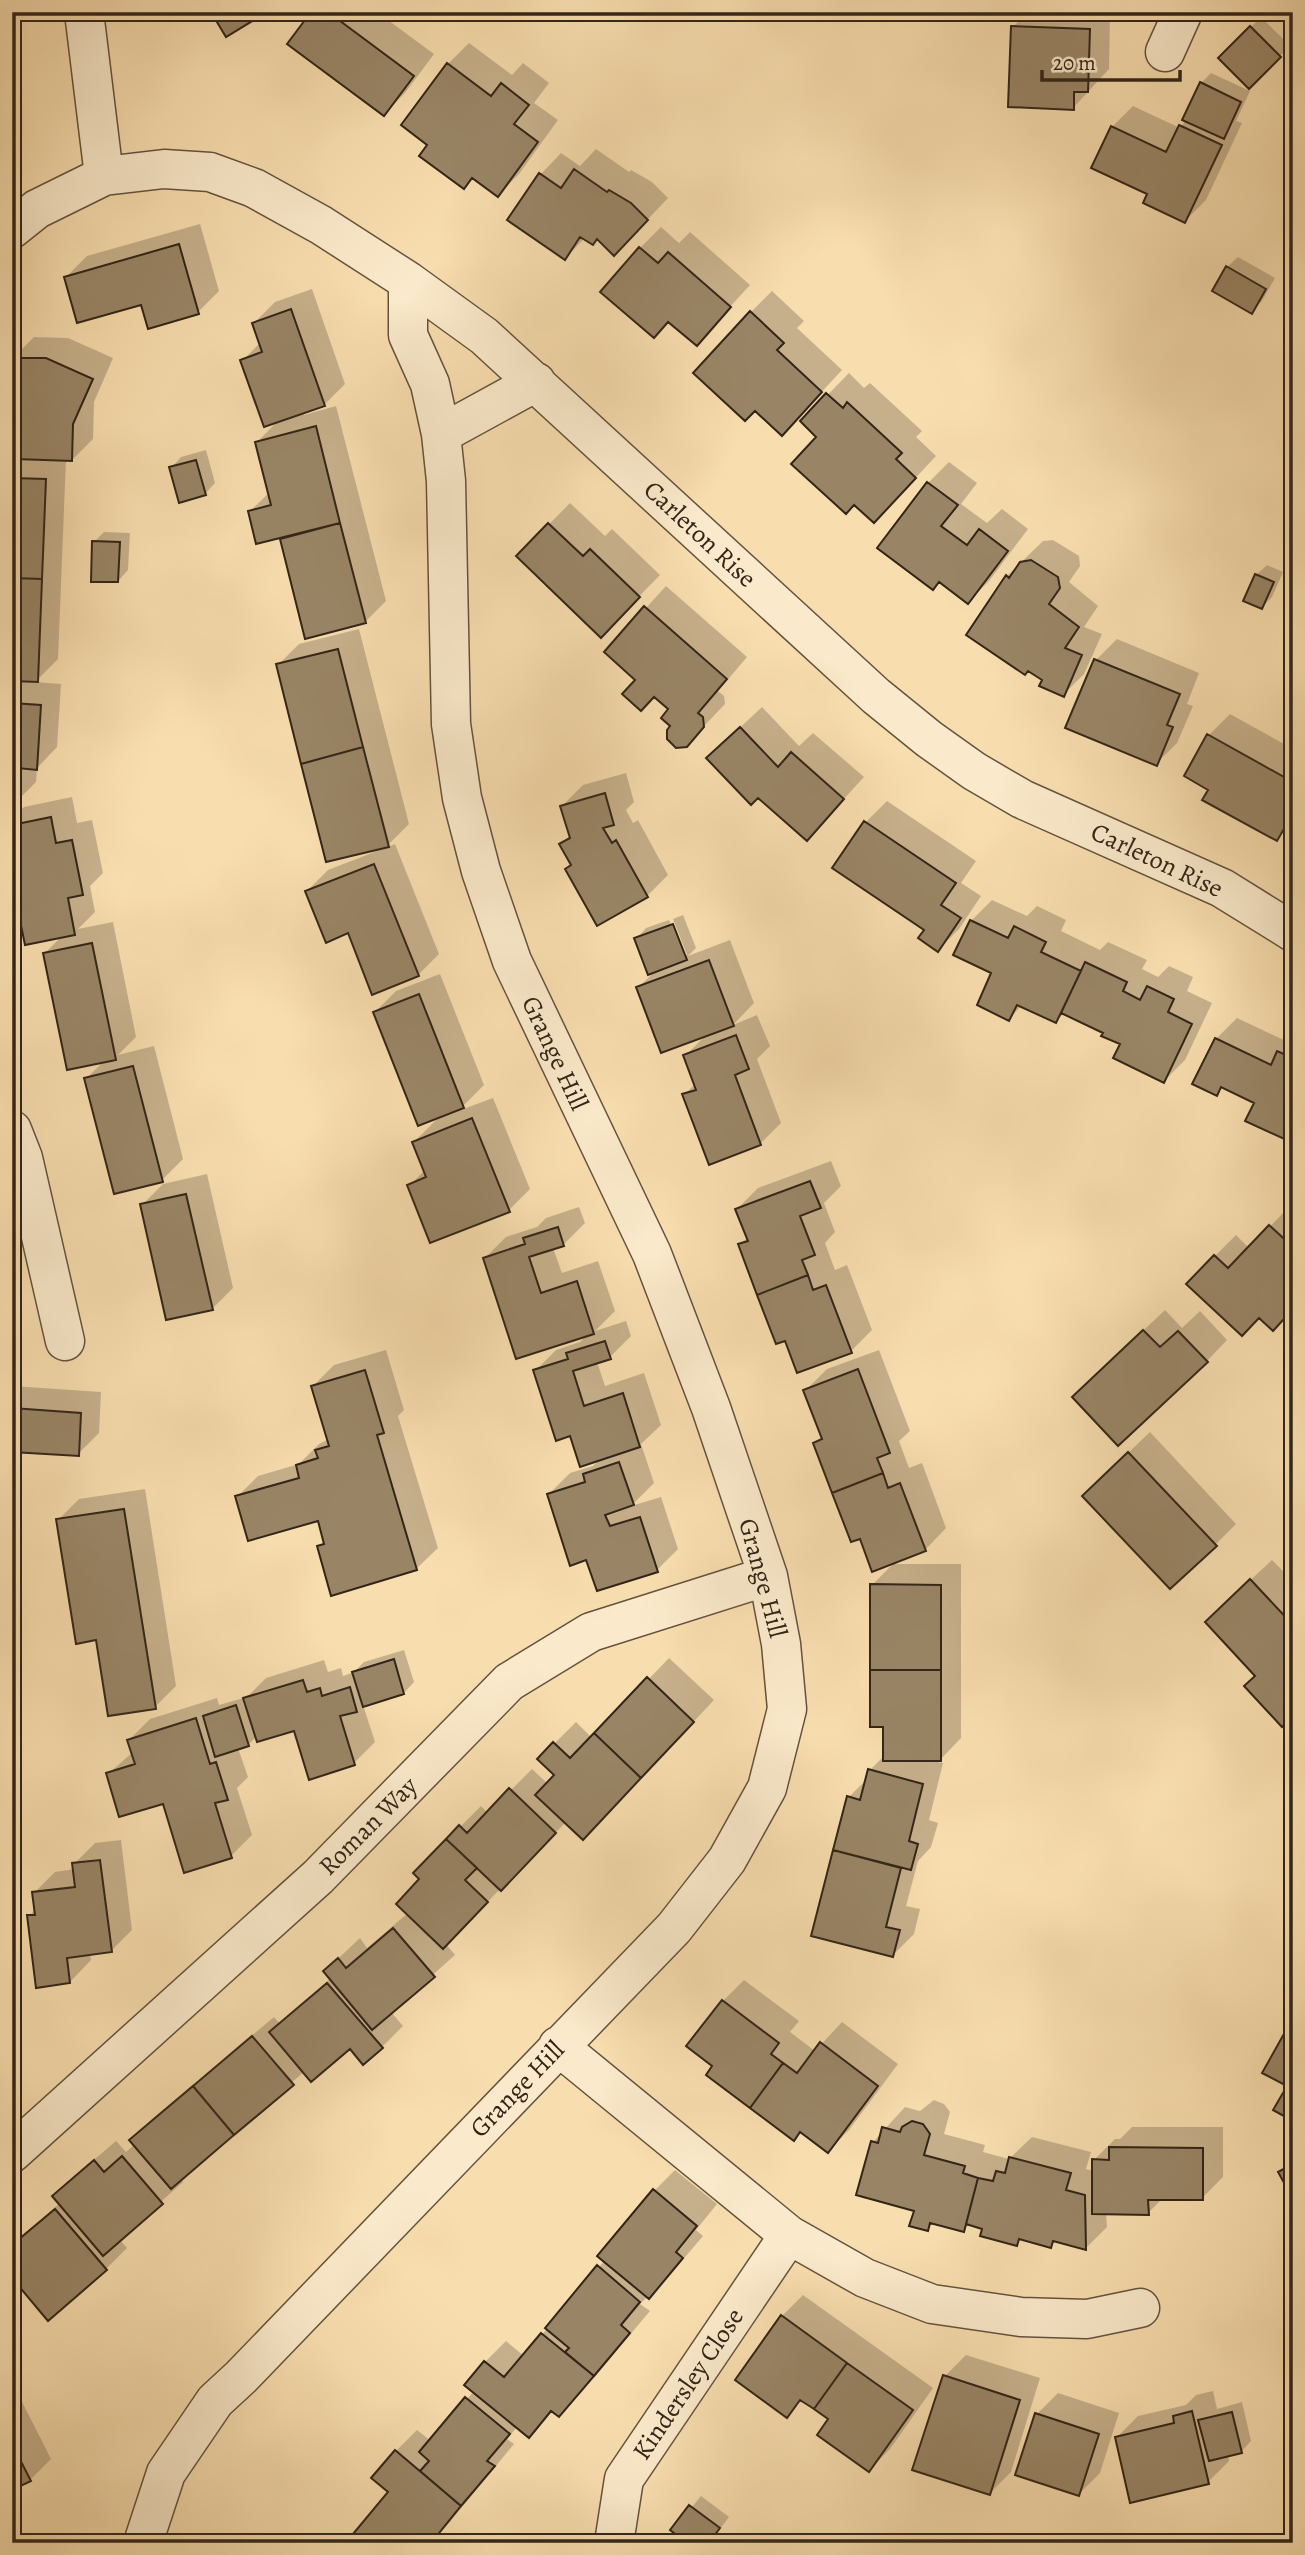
<svg xmlns="http://www.w3.org/2000/svg" width="1305" height="2555" font-family="Alegreya,serif">
	<style>
		.shadow { fill: #0003 }
		.building { fill: #998566; stroke: #322518; stroke-width: 2 }
		.lines { fill: none; stroke-linecap: round; stroke-linejoin: round }
		.minor-casing { stroke: #64533e; stroke-width: 41 }
		.minor { stroke: #fae9ca; stroke-width: 38 }
		.labels { text-anchor: middle; dominant-baseline: central; stroke-width: 5; stroke-linejoin: round; paint-order: stroke }
		.street-label { font-size: 26px; fill: #322518; stroke: #fae9ca }
	</style>
	<rect width="100%" height="100%" fill="#f8ddae"/>
	<filter id="stains"><feTurbulence type="fractalNoise" baseFrequency=".00286" numOctaves="4"/><feColorMatrix values="0 0 0 0 .2 0 0 0 0 .09 0 0 0 0 .02 0 0 0 .5 -.17"/></filter>
	<radialGradient id="worn" r=".72"><stop offset=".6" stop-color="#630" stop-opacity="0"/><stop offset="1" stop-color="#630" stop-opacity=".3"/></radialGradient>
	<path class="shadow" d="M313,12H377L434,54L405,93L384,114Z
		M1027,12H1110L1109,69L1073,108L1013,27Z
		M1261,17L1290,46L1249,87L1220,58Z
		M469,43L512,75L523,63L549,83L534,103L558,120L519,174L498,195L473,177L463,187L448,64Z
		M1211,73L1250,91L1236,121L1242,123L1206,200L1185,221L1149,193L1112,127L1133,106L1180,128L1186,120L1201,83Z
		M596,149L629,172L631,170L652,182L668,198L635,233L585,238L565,258L540,175L561,153L580,166Z
		M200,224L219,291L198,312L142,303L66,277L87,256Z
		M661,227L679,243L690,232L750,285L697,343L640,248Z
		M1238,257L1275,278L1262,301L1252,311L1227,267Z
		M312,289L345,384L324,405L303,412L304,415L336,406L386,601L365,622L306,637L281,536L250,511L270,492L257,442L278,421L242,361L261,342L254,323L275,302Z
		M772,291L804,321L797,328L842,370L803,412L751,312Z
		M34,337L68,338L113,358L94,402L93,439L72,460L66,459L58,659L35,682L61,684L57,747L37,768L36,782L15,803H12V457H18L20,388L13,358Z
		M849,373L864,388L870,383L922,431L916,437L936,456L895,500L802,421Z
		M206,450L215,483L205,494L171,468L181,457Z
		M949,462L977,483L961,504L987,523L1002,509L1028,529L989,581L968,602L940,581L928,483Z
		M570,503L605,536L612,529L660,575L622,614L518,556Z
		M104,532L130,533L128,570L118,581L94,542Z
		M1053,540L1079,556L1080,566L1069,582L1098,606L1084,627L1102,634L1084,674L1063,695L1045,679L1007,576L1043,541Z
		M1267,565L1283,572L1272,597L1262,607L1256,575Z
		M666,586L747,657L718,691L724,696L725,704L686,745L673,725L671,709L606,652Z
		M359,629L409,824L385,848L395,844L439,954L418,975L349,931L307,891L328,870L382,849L278,665L299,644Z
		M1117,639L1199,673L1187,704L1193,706L1177,743L1156,764L1067,727L1096,660Z
		M762,707L799,746L813,733L864,777L807,839L730,737Z
		M1230,714L1293,749V823L1277,839L1210,789L1209,735Z
		M626,773L634,802L626,810L633,823L638,820L668,875L647,896L572,864L561,844L571,835L562,806L583,785Z
		M72,797L77,823L92,820L103,873L90,886L95,912L78,929L113,922L136,1037L118,1055L154,1046L183,1159L162,1180L86,1079L105,1060L45,953L62,936L12,874V818L24,807Z
		M887,801L976,861L961,883L981,896L959,929L938,950L926,930L834,868L866,822Z
		M992,900L1027,916L1037,906L1066,920L1061,931L1100,950L1108,942L1147,960L1142,969L1158,977L1169,966L1193,977L1187,991L1212,1003L1185,1060L1164,1081L1105,1032L1064,1013L1056,1021L1022,1005L1009,1019L994,973L971,921Z
		M683,915L696,948L688,956L730,940L754,1003L733,1025L757,1015L770,1046L757,1059L781,1123L760,1144L684,1095L695,1084L685,1056L706,1035L638,988L657,969L636,939L646,928L669,920L683,955H687L673,919Z
		M440,974L484,1085L458,1111L493,1098L530,1189L509,1210L409,1186L425,1170L414,1142L440,1116L375,1012L396,991Z
		M1237,1018L1288,1042L1293,1038V1141L1257,1102L1224,1086L1217,1093L1216,1039Z
		M831,1161L841,1186L824,1203L835,1232L825,1243L835,1270L847,1265L872,1330L851,1351L786,1339L740,1245L748,1237L737,1209L758,1188Z
		M207,1174L233,1288L212,1309L142,1205L163,1184Z
		M1291,1205L1293,1207V1309L1273,1328L1215,1256L1236,1235L1249,1248Z
		M579,1207L585,1223L564,1244L553,1248L562,1273L598,1261L615,1311L595,1331L626,1321L631,1336L610,1357L597,1362L605,1386L644,1373L661,1425L641,1444L654,1483L631,1506L661,1497L678,1549L657,1570L549,1494L570,1473L593,1466L601,1458L571,1434L535,1371L556,1350L580,1342L588,1334L485,1258L506,1237L537,1227L546,1218Z
		M1165,1310L1182,1328L1200,1311L1227,1340L1207,1361L1095,1376Z
		M386,1350L404,1410L398,1416L438,1548L416,1569L319,1547L325,1540L319,1519L237,1497L258,1476L299,1464L319,1444L329,1439L313,1386L334,1365Z
		M879,1350L910,1431L899,1441L909,1468L922,1463L946,1528L925,1550L861,1537L815,1443L823,1436L806,1390L827,1369Z
		M12,1386L101,1392L99,1433L78,1454L12,1450Z
		M1150,1432L1236,1524L1215,1545L1105,1475Z
		M145,1489L176,1686L155,1707L97,1638L58,1520L79,1499Z
		M1272,1560L1293,1581V1715L1257,1675L1228,1601Z
		M893,1564H961V1738L938,1762L943,1763L929,1820L938,1823L931,1847L918,1861L906,1906L920,1909L914,1934L893,1955L813,1935L849,1797L867,1779L870,1770L885,1755V1725L872,1585Z
		M404,1650L414,1682L404,1693L363,1705L375,1742L354,1763L295,1729L257,1736L248,1745L238,1748L248,1777L237,1788L252,1835L231,1856L164,1802L108,1774L133,1752L129,1740L150,1719L217,1698L219,1705L247,1697L266,1678L324,1660L328,1672L341,1668L343,1676L354,1672L364,1662Z
		M669,1658L714,1700L604,1817L566,1822L446,1944L455,1955L391,2012L403,2026L382,2047H350L305,2071L180,2178L183,2182L119,2239L127,2248L106,2269L12,2276V2245L60,2203L54,2197L75,2176L116,2141L126,2152L135,2144L131,2140L152,2119L274,2017L280,2024L331,1978L325,1971L360,1938L367,1948L408,1913L422,1879L448,1839L481,1806L488,1813L532,1769L548,1784L556,1775L539,1759L576,1722L592,1738Z
		M121,1840L132,1930L111,1951L90,1953L91,1960L70,1982L29,1916L36,1909L34,1893L55,1872L75,1869L74,1864L95,1843Z
		M744,1980L799,2021L790,2032L815,2051L842,2022L898,2064L849,2130L828,2151L715,2066L723,2001Z
		M1293,2027V2119L1286,2033Z
		M934,2100L944,2104L950,2112L944,2134L985,2145L983,2152L1009,2159L1032,2137L1091,2152L1086,2169L1094,2171V2160L1115,2139H1120L1132,2127H1223V2177L1202,2198L1162,2199L1148,2213H1106L1107,2227L1086,2248L1056,2240L1050,2246L1022,2238L1016,2244L970,2224L963,2230L934,2222L927,2229L873,2142L905,2107L920,2111Z
		M675,2170L717,2204L696,2230L703,2236L669,2276L640,2304L650,2311L580,2394L559,2415L553,2410L528,2436L517,2427L507,2439L514,2444L448,2524L429,2543L390,2492L396,2451L417,2430L431,2441L474,2391L485,2362L506,2341L524,2356L605,2260L654,2191Z
		M803,2295L933,2388L890,2449L869,2470L831,2419L803,2399L787,2415L782,2316Z
		M966,2355L1040,2378L1011,2472L990,2493L945,2376Z
		M12,2382L51,2459L30,2480L12,2488Z
		M1213,2391L1217,2409L1242,2402L1251,2441L1241,2452L1228,2455L1229,2461L1208,2482L1117,2437L1138,2416L1186,2405L1196,2395Z
		M1058,2393L1119,2413L1100,2473L1079,2494L1037,2414Z
		M701,2496L729,2517L709,2543L673,2530Z"/>
	<path class="building" d="M211,12H267L226,37Z
		M311,12H328L414,76L384,116L287,44Z
		M1011,26L1090,29L1088,92H1074V110L1008,107Z
		M1250,26L1281,57L1249,89L1218,58Z
		M447,63L491,96L501,83L529,105L514,124L538,142L498,197L472,178L464,189L419,156L427,145L401,125Z
		M1200,82L1241,102L1224,139L1182,120Z
		M1179,125L1222,145L1185,223L1143,203L1147,194L1091,168L1111,126L1166,152Z
		M574,169L607,192L609,190L631,203L648,220L614,256L597,239L593,245L580,237L565,260L507,220L539,173L561,188Z
		M179,244L199,314L148,329L141,305L77,323L64,277Z
		M639,247L658,263L668,252L731,307L697,346L668,322L654,338L600,292Z
		M1226,266L1266,289L1252,314L1212,291Z
		M291,309L325,406L264,427L240,360L262,352L252,323Z
		M750,311L784,343L777,350L822,392L782,436L755,411L745,421L693,373Z
		M12,358H46L93,379L73,424L72,461L16,459L18,390H12Z
		M826,393L843,408L847,402L902,453L896,459L916,478L874,523L854,505L846,514L791,464L816,437L800,421Z
		M316,426L340,523L256,544L248,511L271,505L255,442Z
		M196,460L206,495L179,503L169,467Z
		M12,478L46,479L42,579L12,578Z
		M927,482L958,505L941,526L967,545L979,529L1008,551L968,604L939,582L933,590L877,548Z
		M340,523L366,623L305,639L280,539Z
		M548,523L583,556L590,549L640,597L601,638L516,556Z
		M92,541L120,542L118,582H91Z
		M1031,560L1058,577L1060,588L1049,604L1079,627L1065,648L1082,655L1064,697L1039,686L1042,680L1028,671L1025,675L966,635L1006,575L1009,578L1020,562Z
		M1255,574L1274,582L1262,609L1243,601Z
		M12,578L42,579L38,682L12,681Z
		M644,606L727,679L698,713L703,717L704,727L687,747L676,748L667,739V730L670,726L661,718L668,709L654,697L641,711L622,694L635,680L604,652Z
		M338,649L363,747L301,764L276,664Z
		M1094,659L1180,694L1167,725L1173,727L1157,766L1065,728Z
		M12,703L41,705L37,770L18,768L16,805H12Z
		M740,727L778,767L791,752L844,799L807,841L758,798L751,805L706,758Z
		M1207,734L1293,782V813L1277,841L1202,800L1208,790L1184,776Z
		M363,747L389,847L326,862L301,764Z
		M605,793L614,825L603,828L612,843L616,840L648,897L597,926L565,869L571,865L559,844L570,838L560,806Z
		M51,817L56,843L72,840L83,895L68,898L75,935L25,945L12,882V825Z
		M864,821L956,883L941,905L961,918L938,952L918,938L924,930L832,868Z
		M374,864L419,976L372,995L348,933L326,943L305,891Z
		M970,920L1008,938L1014,926L1046,942L1041,952L1081,971L1056,1023L1017,1005L1009,1021L977,1005L991,973L953,955Z
		M673,924L687,960L648,975L634,938Z
		M92,943L116,1060L67,1070L43,953Z
		M709,960L734,1026L661,1053L636,987Z
		M1085,962L1127,982L1123,991L1140,1000L1147,986L1174,999L1168,1012L1192,1024L1164,1083L1113,1058L1120,1044L1101,1036L1103,1033L1061,1013Z
		M419,994L464,1108L418,1126L373,1012Z
		M736,1035L749,1069L735,1075L761,1145L709,1165L682,1094L696,1090L683,1055Z
		M1215,1038L1271,1065L1277,1051L1293,1058V1143L1245,1121L1254,1103L1221,1087L1217,1096L1192,1084Z
		M133,1066L163,1182L114,1194L84,1078Z
		M472,1118L510,1212L430,1243L407,1185L426,1177L412,1142Z
		M810,1181L821,1208L800,1216L815,1255L802,1260L808,1275L757,1295L738,1244L748,1241L735,1209Z
		M186,1194L213,1310L166,1320L140,1204Z
		M1269,1225L1293,1247V1309L1273,1331L1259,1318L1242,1336L1186,1284L1214,1255L1228,1268Z
		M558,1227L564,1246L529,1257L541,1293L577,1281L594,1334L516,1359L483,1258L525,1244L523,1238Z
		M808,1275L813,1290L826,1285L852,1353L797,1373L785,1341L776,1344L757,1295Z
		M1143,1330L1160,1347L1178,1331L1208,1362L1118,1446L1072,1397Z
		M605,1341L611,1359L573,1371L584,1406L623,1393L640,1447L580,1467L570,1436L556,1441L533,1370L568,1359L566,1353Z
		M858,1369L890,1453L877,1458L883,1473L832,1493L813,1443L822,1439L803,1390Z
		M365,1370L384,1433L377,1435L417,1570L331,1596L317,1546L324,1544L318,1521L248,1541L235,1496L299,1478L296,1465L318,1458L315,1450L329,1446L311,1386Z
		M12,1408L81,1413L79,1456L12,1452Z
		M1128,1452L1217,1546L1170,1589L1082,1496Z
		M619,1462L634,1505L605,1515L610,1526L640,1517L658,1572L597,1591L586,1560L570,1566L547,1494L585,1482L583,1474Z
		M883,1473L888,1488L900,1483L926,1551L872,1572L860,1539L851,1542L832,1493Z
		M124,1509L156,1709L108,1716L96,1640L76,1644L56,1519Z
		M1250,1579L1293,1625V1717L1282,1727L1244,1686L1255,1676L1205,1622Z
		M870,1584L941,1585V1670H870Z
		M394,1659L404,1694L363,1707L352,1672Z
		M870,1670H941V1761H883V1727H870Z
		M647,1677L694,1722L641,1778L594,1733Z
		M303,1680L307,1692L320,1688L322,1696L350,1687L357,1712L340,1716L355,1765L309,1780L294,1731L257,1742L243,1698Z
		M236,1705L249,1746L215,1757L203,1716Z
		M196,1718L210,1764L216,1762L228,1800L215,1803L232,1858L184,1873L163,1804L119,1817L106,1773L135,1764L127,1740Z
		M594,1733L641,1778L583,1840L535,1795L554,1775L537,1759L553,1742L570,1758Z
		M868,1769L923,1784L909,1841L918,1844L911,1870L833,1850L847,1796L860,1800Z
		M509,1788L556,1833L501,1891L446,1839L459,1825L467,1833Z
		M446,1839L477,1868L465,1880L488,1902L443,1949L396,1904L419,1879L413,1873Z
		M833,1850L901,1868L886,1927L900,1930L893,1957L811,1936Z
		M100,1860L112,1952L67,1958L70,1983L36,1988L27,1915H35L32,1892L75,1887L72,1863Z
		M393,1928L435,1977L372,2030L323,1971L338,1958L346,1968Z
		M327,1983L383,2048L363,2065L350,2049L311,2082L269,2032Z
		M722,2000L779,2043L771,2054L783,2063L750,2108L706,2075L712,2066L686,2046Z
		M1285,2032L1293,2036V2121L1273,2110L1287,2086L1262,2073Z
		M252,2036L294,2085L234,2135L193,2086Z
		M820,2042L878,2086L828,2153L800,2132L794,2141L750,2108L783,2063L797,2073Z
		M193,2086L234,2135L171,2189L129,2140Z
		M912,2121L923,2124L930,2134L924,2155L965,2166L963,2173L978,2178L964,2232L930,2223L928,2231L909,2226L914,2211L856,2195L871,2141L878,2143L882,2127L900,2132L902,2127Z
		M1109,2147L1203,2148V2200H1148L1149,2215L1092,2214V2159L1109,2160Z
		M122,2156L163,2204L103,2256L52,2196L94,2160L104,2172Z
		M1009,2157L1071,2173L1066,2190L1085,2195L1086,2250L1053,2241L1051,2248L1019,2239L1017,2246L980,2236L982,2229L966,2224L978,2178L993,2181L996,2171L1005,2173Z
		M1293,2164V2199L1278,2172Z
		M653,2189L697,2226L676,2252L683,2258L649,2299L597,2256Z
		M55,2209L107,2270L48,2321L12,2278V2245Z
		M597,2265L640,2302L621,2325L630,2333L594,2376L565,2352L569,2348L545,2328Z
		M781,2315L847,2363L814,2409L800,2400L787,2418L735,2380Z
		M541,2333L594,2376L559,2417L551,2411L529,2438L464,2385L484,2361L504,2377Z
		M847,2363L913,2410L869,2472L817,2435L828,2419L814,2409Z
		M943,2375L1020,2400L990,2495L912,2470Z
		M465,2397L510,2434L487,2461L495,2466L461,2506L420,2471L429,2461L419,2452Z
		M1192,2411L1209,2484L1130,2503L1115,2437L1174,2423L1173,2416Z
		M1232,2412L1242,2453L1209,2461L1198,2420Z
		M1035,2413L1099,2434L1079,2496L1015,2475Z
		M12,2444L31,2481L12,2490Z
		M395,2450L461,2506L431,2543H363L353,2534L388,2492L371,2478Z
		M689,2505L720,2528L709,2543H687L670,2530Z"/>
	<g class="lines">
		<defs>
			<path id="minor" d="M84,12L104,176
				M1165,52L1183,12
				M12,229L37,209L104,176L164,169L210,172L254,188L321,225L408,281L484,336L876,696L929,739L974,771L1022,799L1222,888L1293,932
				M441,434L536,382
				M12,1130L23,1158L65,1341
				M558,2046L789,2235L865,2278L932,2304L1021,2317L1087,2319L1140,2308
				M12,2153L318,1877L509,1682L591,1632L768,1576
				M143,2543L166,2473L215,2401L241,2377L674,1928L727,1860L767,1788L787,1709L781,1644L768,1576L711,1408L652,1254L512,961L481,871L462,798L451,724L446,481L441,434L430,384L408,335V281
				M614,2543L624,2479L789,2235"/>
		</defs>
		<use href="#minor" class="minor-casing"/>
		<use href="#minor" class="minor"/>
	</g>
	<g class="labels">
		<g class="street-label">
			<text transform="translate(700 534) rotate(43)">Carleton Rise</text>
			<text transform="translate(1157 860) rotate(25)">Carleton Rise</text>
			<text transform="translate(555 1053) rotate(65)">Grange Hill</text>
			<text transform="translate(763 1578) rotate(75)">Grange Hill</text>
			<text transform="translate(368 1826) rotate(-45)">Roman Way</text>
			<text transform="translate(517 2089) rotate(-46)">Grange Hill</text>
			<text transform="translate(688 2384) rotate(-56)">Kindersley Close</text>
		</g>
	</g>
	<rect width="1305" height="2555" fill="none" stroke="#f8ddae" stroke-width="42"/>
	<rect x="14" y="14" width="1277" height="2527" fill="none" stroke="#322518" stroke-width="3.5"/>
	<rect x="21" y="21" width="1263" height="2513" fill="none" stroke="#322518" stroke-width="2"/>
	<path d="M1042 70v10h138v-10" fill="none" stroke="#322518" stroke-width="3.5"/>
	<text x="1053" y="70" font-size="21" fill="#322518" stroke="#fae9ca" stroke-width="5" paint-order="stroke">20 m</text>
	<rect width="100%" height="100%" filter="url(#stains)"/>
	<rect width="100%" height="100%" fill="url(#worn)"/>
</svg>
